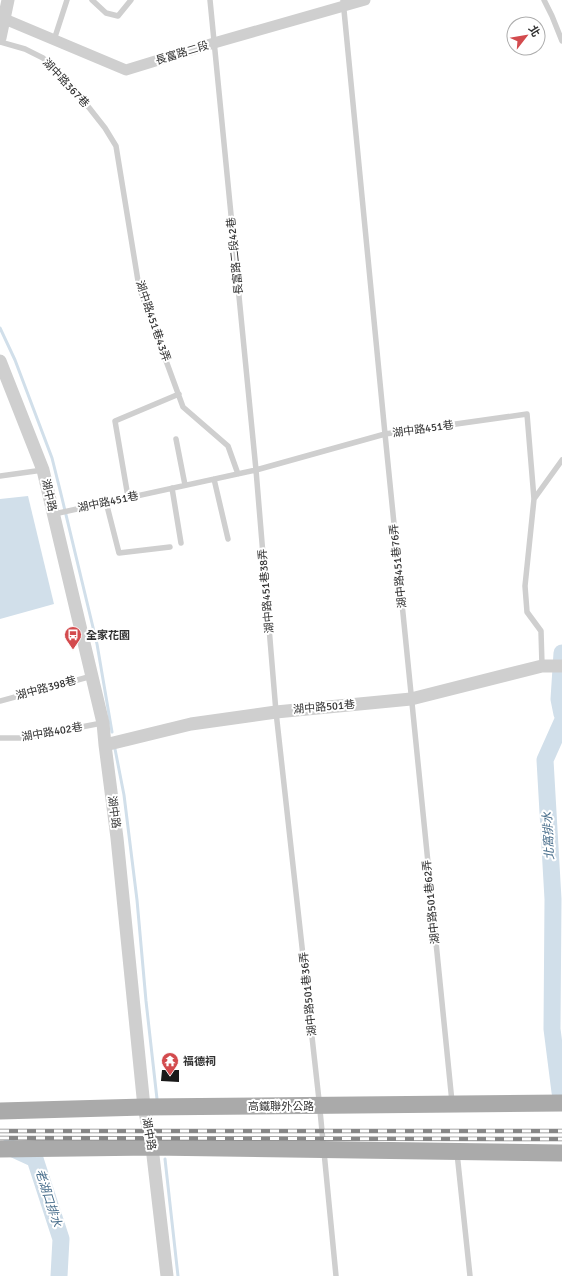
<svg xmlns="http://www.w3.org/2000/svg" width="562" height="1276" font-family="Signika,'Noto Sans TC',sans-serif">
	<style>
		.water { fill: #d1dfea }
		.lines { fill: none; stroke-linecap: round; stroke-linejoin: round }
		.stream { stroke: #d1dfea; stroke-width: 3 }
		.river { stroke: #d1dfea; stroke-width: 17 }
		.building { fill: #191919 }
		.service { stroke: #cfcfcf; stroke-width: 5.5 }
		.minor { stroke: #cfcfcf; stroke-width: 11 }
		.tertiary { stroke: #cfcfcf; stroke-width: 13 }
		.primary { stroke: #aaa; stroke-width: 17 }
		.rail-casing { stroke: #878787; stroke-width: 4.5 }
		.rail { stroke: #fff; stroke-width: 3; stroke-dasharray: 9; stroke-linecap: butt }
		.labels { text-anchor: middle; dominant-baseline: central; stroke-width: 4; stroke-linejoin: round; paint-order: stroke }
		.street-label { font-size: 11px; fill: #323232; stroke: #fff }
		.poi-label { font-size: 11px; font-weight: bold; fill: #323232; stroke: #fff; text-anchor: start }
		.water-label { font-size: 12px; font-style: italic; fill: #486e8c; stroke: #fff }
	</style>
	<rect width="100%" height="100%" fill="#fff"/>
	<path class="water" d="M28,496L54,604L0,619V499Z"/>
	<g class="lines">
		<path class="stream" d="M0,328L15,360L52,458L61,494L97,644L112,732
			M115,749L124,795L137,900L146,1001L157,1099
			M165,1159L178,1276"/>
		<path class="river" d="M562,653L559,699L562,714
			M562,722L545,760L553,899L552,1029L560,1092L562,1098
			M9,1147L35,1159L61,1239L59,1276"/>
	</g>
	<path class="building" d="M162,1070H179V1082L161,1081Z"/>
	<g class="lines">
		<path class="service" d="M92,0L106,13L118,16L131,0
			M210,0L256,470L276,712L319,1100L336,1276
			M343,0L385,434L452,1102
			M544,0L552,16L562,41
			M54,40L67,0
			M0,42L25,49L43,58L72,86L105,128L116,146L139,287L183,407L228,446L238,474
			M176,439L185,485
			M0,476L43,470
			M214,479L228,539
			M172,488L181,543
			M128,497L115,421L179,394
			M534,499L562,460
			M106,502L119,553L170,547
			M54,514L256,470L385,434L527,414L534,499L525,586L527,612L541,631L542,665
			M0,701L92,676
			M0,738H24L102,723
			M457,1153L470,1276"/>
		<path class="minor" d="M0,17L126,70L214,43L365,0"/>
		<path class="tertiary" d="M0,38L8,0
			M0,361L43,470L103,723L105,745L117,838L144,1107L152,1147L167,1276
			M105,745L191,724L276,712L411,699L542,666H562"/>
		<path class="primary" d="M0,1111L144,1107L562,1103
			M0,1149L152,1147L562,1153"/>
		<defs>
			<path id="rail" d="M0,1131H562
				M0,1138L562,1139"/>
		</defs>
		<use href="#rail" class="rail-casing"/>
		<use href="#rail" class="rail"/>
	</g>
	<defs>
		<symbol id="bus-pin" viewBox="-11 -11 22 30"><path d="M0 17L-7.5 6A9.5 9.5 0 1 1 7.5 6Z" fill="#d34b4e" stroke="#fff"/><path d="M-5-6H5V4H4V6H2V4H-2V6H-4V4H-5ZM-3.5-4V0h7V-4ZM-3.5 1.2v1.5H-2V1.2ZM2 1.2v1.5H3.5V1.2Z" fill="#fff"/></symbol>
		<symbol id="temple-pin" viewBox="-11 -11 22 30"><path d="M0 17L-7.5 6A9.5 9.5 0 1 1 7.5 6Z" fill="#d34b4e" stroke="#fff"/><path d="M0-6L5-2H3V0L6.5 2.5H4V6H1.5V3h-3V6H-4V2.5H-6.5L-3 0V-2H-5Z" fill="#fff"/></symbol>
	</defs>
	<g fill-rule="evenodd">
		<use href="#bus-pin" x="63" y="625" width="20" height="27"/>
		<use href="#temple-pin" x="160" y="1051" width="20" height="27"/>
	</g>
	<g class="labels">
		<g class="street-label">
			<text transform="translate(182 53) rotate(-17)">長富路二段</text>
			<text transform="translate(66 83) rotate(47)">湖中路367巷</text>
			<text transform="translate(235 256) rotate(-96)">長富路二段42巷</text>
			<text transform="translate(153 321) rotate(71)">湖中路451巷43弄</text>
			<text transform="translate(423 429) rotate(-8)">湖中路451巷</text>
			<text transform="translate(49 495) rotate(77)">湖中路</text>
			<text transform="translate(108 502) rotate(-12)">湖中路451巷</text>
			<text transform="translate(398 566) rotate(-96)">湖中路451巷76弄</text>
			<text transform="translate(266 591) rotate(-95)">湖中路451巷38弄</text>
			<text transform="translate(46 688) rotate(-15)">湖中路398巷</text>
			<text transform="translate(324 707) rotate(-5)">湖中路501巷</text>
			<text transform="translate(52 732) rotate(-10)">湖中路402巷</text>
			<text transform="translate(114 812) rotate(82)">湖中路</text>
			<text transform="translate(431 902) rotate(-96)">湖中路501巷62弄</text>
			<text transform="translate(308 994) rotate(-96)">湖中路501巷36弄</text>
			<text x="281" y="1106">高鐵聯外公路</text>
			<text transform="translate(149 1134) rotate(80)">湖中路</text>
		</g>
		<g class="poi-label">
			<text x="86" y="635">全家花園</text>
			<text x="183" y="1061">福德祠</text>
		</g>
		<g class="water-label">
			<text transform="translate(549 836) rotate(-93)">北窩排水</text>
			<text transform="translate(48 1198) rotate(72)">老湖口排水</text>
		</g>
	</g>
	<g transform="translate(526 36) rotate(59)"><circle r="19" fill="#ffffff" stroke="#adadad"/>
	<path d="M0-3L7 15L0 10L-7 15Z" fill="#d34b4e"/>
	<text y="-6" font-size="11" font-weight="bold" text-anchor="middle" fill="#323232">北</text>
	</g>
</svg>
